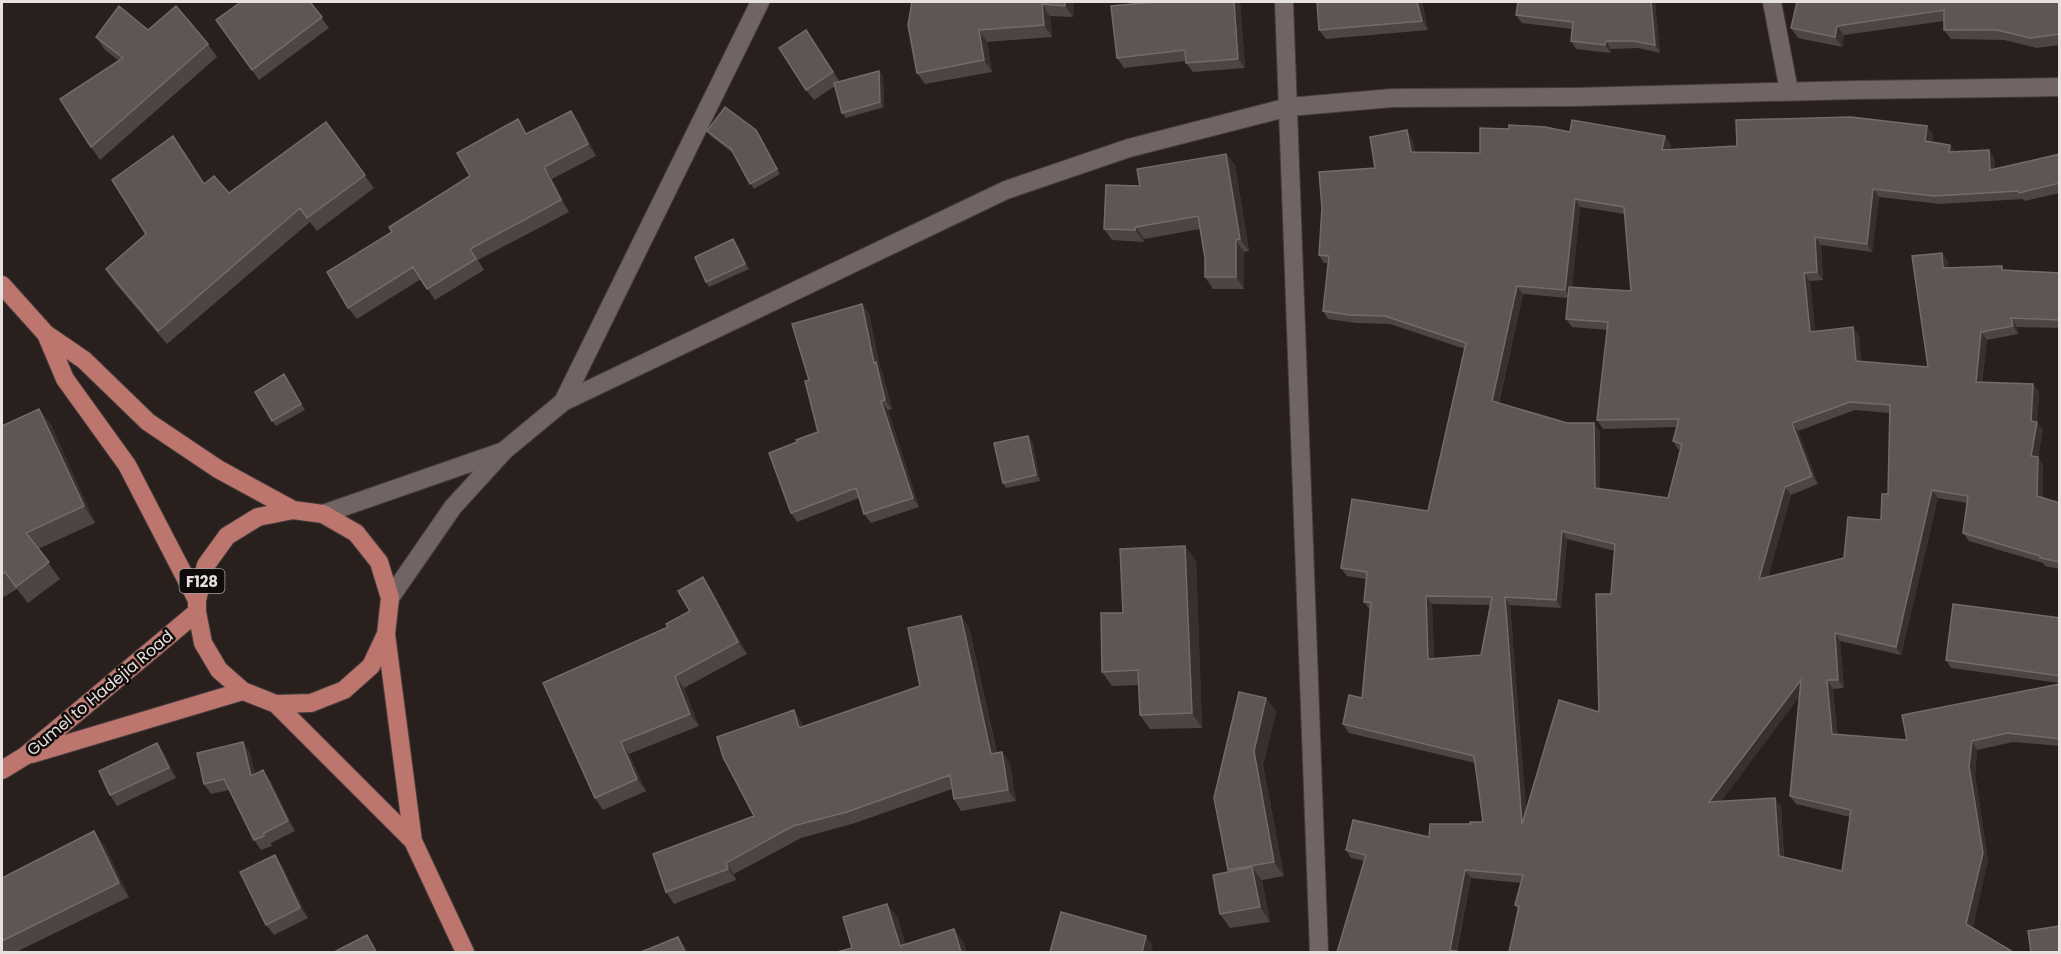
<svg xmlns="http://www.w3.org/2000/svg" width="2061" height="954" font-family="Poppins,sans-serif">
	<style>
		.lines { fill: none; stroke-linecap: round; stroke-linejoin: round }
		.street-casing { stroke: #453d3c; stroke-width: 20 }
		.primary-casing { stroke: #453d3c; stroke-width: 20 }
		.street { stroke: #706563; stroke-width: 18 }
		.primary { stroke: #bc766e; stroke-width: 18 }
		.wall { fill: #4e4543; fill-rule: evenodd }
		.shaded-wall { fill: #392f2d }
		.building { fill: #5f5554; stroke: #746b69; stroke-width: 1.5; fill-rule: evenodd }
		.labels { text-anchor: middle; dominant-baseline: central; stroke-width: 5; stroke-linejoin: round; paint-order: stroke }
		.shield { fill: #0f0b0a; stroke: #a6a09f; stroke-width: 1.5 }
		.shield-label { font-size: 15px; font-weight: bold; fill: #e6e0df }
		.street-label { font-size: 16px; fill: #e6e0df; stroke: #0f0b0a }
	</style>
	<rect width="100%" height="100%" fill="#29201e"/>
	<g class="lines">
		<defs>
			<path id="street" d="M1284,2L1319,952
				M1772,2L1789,91
				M563,402L760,2
				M323,514L504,451
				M390,598L453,507L505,450L563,402L1006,190L1129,148L1289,107L1392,98L1574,97L1853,90L2060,87"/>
			<path id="primary" d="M2,285L46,334L65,379L127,465L197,600
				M46,334L84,360L148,422L218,469L293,510
				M386,634L371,666L344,690L311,703L276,704L243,691L219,670L203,643L197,612V600L206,565L227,536L258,517L293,510L323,514L356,533L379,562L390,598L386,634L413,841L465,952
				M276,704L413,841
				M32,754L243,691
				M2,770L25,756L197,612"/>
		</defs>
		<use href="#street" class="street-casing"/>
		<use href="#primary" class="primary-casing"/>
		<use href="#street" class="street"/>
		<use href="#primary" class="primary"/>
	</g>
	<path class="wall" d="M310,2L329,28L259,80L216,20Z
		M912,2H1074L1073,17L1050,16L1052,37L987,42L992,72L925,84L917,73Z
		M1155,2H1240L1245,68L1193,72L1186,63V61L1124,68L1117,58Z
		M1422,2L1428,30L1326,39L1319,30Z
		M1518,2H1655L1660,53L1638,48L1611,49V53L1576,49L1571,41L1572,29L1522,23L1516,15Z
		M1797,2H2060V45L2037,48L2004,40L1951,39L1944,30V21L1844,35L1842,47L1798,38L1791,28Z
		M148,30L208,44L217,57L100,160L91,147L119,61L105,50L96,37Z
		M806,30L840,82L879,71L883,76L884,107L846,118L842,113L835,86L814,100L806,90Z
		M326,122L374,188L317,231L310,222L167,344L115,283L106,269L146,234L183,150L204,184L229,193Z
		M579,122L596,156L552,179L569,212L478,260L484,270L435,300L421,279L357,319L348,308L392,232L528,133Z
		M756,130L780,174L754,189L734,154L711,136L707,131Z
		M1570,132L1671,144L1670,150L1933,134L1932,142L1950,145L1955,152L1989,150L1994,158L1995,169L2060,154V193L2024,201L2023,199L1940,204L1879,197L1872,252L1821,245L1823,280L1810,281L1815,331L1859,335L1861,362L1928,367L1948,261V268L2060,273V328L2017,327L2018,334L1987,340L1982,382L2033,384L2039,392L2037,423L2043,430L2038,457L2043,465V498L2060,503V569L2045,566L2043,563L1969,541L1963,533L1967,503L1938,498L1901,655L1840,641L1844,688L1833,689L1837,734L1907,740L2060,684V746L2013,742L1977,750L1975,774L1988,861L1518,909L1515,905L1521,883L1471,878L1457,951L1337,952L1365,861L1351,858L1346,850L1429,837L1470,824L1483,822L1475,763L1349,733L1343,724L1362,698L1370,610L1364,602L1366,579L1347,576L1341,568L1428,511L1465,349L1390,324L1356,323L1328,319L1323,311L1329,263H1324L1319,255L1375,168L1412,138L1415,152L1480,153ZM1580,207L1625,214L1631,291L1572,287ZM1523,294L1568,298L1566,319L1572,327L1607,330L1597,420L1603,429L1677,427L1673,441L1678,449L1680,450L1668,498L1600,489V431L1567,423L1499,403ZM1855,410L1890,413L1888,494L1881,520L1844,558L1768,577L1791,495L1818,484L1798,431ZM1567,539L1615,551L1599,712L1526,811L1510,605L1561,608ZM1432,604L1490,605L1481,655L1434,659ZM1799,697L1790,796L1796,804L1850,817L1842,871L1784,857L1781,806L1721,801Z
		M1226,154L1235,165L1249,251L1244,252V289H1213L1205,277V258L1200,229L1144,239V242L1112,240L1104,229L1140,186Z
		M737,244L749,269L709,287L706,282Z
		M869,313L880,368L882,372L892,409L888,410L919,507L871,523L864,514L859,498L797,522L791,513L818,432L809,380Z
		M284,374L305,410L276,426L272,421Z
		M39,409L51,425L95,523L38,549L60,579L28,603L17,589L2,598V426Z
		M1032,441L1040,481L1006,488L1003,483Z
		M1185,546L1196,561L1202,728L1150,729L1140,715L1139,685L1112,686L1102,672L1123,613Z
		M711,589L747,654L684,688L699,726L629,754L646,791L603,810L595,798L668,627L690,611Z
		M2060,618V683L1951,668L1946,660Z
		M969,627L997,753L1002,752L1010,764L1016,801L961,811L954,799L952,789L855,823L801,838L734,874L736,880L674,904L666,892L754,816L801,721L803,727L920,686Z
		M1266,698L1276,712L1263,765L1284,876L1262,880L1270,922L1230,928L1220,914L1229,872L1228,870Z
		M243,742L250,753L255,774L270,780L295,831L271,843L272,846L261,850L254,840L229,790L211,794L204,784Z
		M164,753L176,778L117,806L110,795Z
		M104,845L129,897L16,952H2V878Z
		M275,855L282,866L308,918L274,935L266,925Z"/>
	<path class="shaded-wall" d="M1065,2H1074L1073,17L1065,6Z
		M1234,2H1240L1245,68L1238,59Z
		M1417,2H1422L1428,30L1422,21Z
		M1651,2H1655L1660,53L1655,45Z
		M1042,4L1050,16L1052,37L1044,25Z
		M1837,26L1844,35L1842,47L1835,37Z
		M979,30L987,42L992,72L984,60Z
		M1606,41L1611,49V53L1605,45Z
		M879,71L883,76L884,107L880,102Z
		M571,111L579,122L596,156L588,144Z
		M1927,126L1933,134L1931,149L1925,141Z
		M756,130L760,135L780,174L777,169Z
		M1407,130L1412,138L1416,160L1411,152Z
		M1665,136L1671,144L1668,158L1662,150Z
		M1950,145L1956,153L1949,152Z
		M1989,150L1994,158L1996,178L1990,170Z
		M1226,154L1235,165L1249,251L1240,239Z
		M544,167L552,179L569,212L561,200Z
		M1873,189L1879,197L1872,252L1867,244Z
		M1575,199L1580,207L1571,299L1565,290Z
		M1136,227L1144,239V242L1135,230Z
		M1815,237L1821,245L1823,280L1817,272Z
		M733,239L737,244L749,269L745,264Z
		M1236,240L1244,252V289L1236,277Z
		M1942,253L1948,261V276L1943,268Z
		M1804,273L1810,281L1816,340L1810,332Z
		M1517,286L1523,294L1497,409L1492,401Z
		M862,304L869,313L880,368L882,372L892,409L885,400L874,363Z
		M2011,318L2017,327L2018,334L2013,326Z
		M1853,327L1859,335L1862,369L1856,361Z
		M1981,332L1987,340L1981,390L1976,382Z
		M2033,384L2039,392L2037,423L2043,430L2038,457L2043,465V504L2037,496L2031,456Z
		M881,401L888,410L919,507L913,498Z
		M39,409L51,425L95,523L84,506Z
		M1594,423L1600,431V496L1595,488Z
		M1792,423L1798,431L1818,484L1812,476Z
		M1028,436L1032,441L1040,481L1036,475Z
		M1785,487L1791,495L1765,587L1759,579Z
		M1932,490L1938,498L1901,655L1896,647Z
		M1562,531L1567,539L1561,608L1556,600Z
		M1185,546L1196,561L1202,728L1192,713Z
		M703,577L711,589L747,654L738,642Z
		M1426,596L1432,604L1434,667L1428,659Z
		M1505,597L1510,605L1528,832L1522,824Z
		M961,616L969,627L999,765L991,754Z
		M1835,633L1840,641L1844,688L1838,680Z
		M675,676L684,688L699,726L690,714Z
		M1801,680L1806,688L1715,810L1709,802Z
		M1827,680L1833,689L1837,742L1832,734Z
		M1266,698L1276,712L1263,765L1284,876L1274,862L1254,751Z
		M794,710L801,721L807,739L799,728Z
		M1972,741L1977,750L1975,774L1988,861L1972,932L1966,924L1969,766Z
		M243,742L250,753L258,786L251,776Z
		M621,742L629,754L646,791L637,779Z
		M157,743L164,753L176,778L169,768Z
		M1002,752L1010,764L1016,801L1008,790Z
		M263,770L270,780L295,831L288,821Z
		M1775,798L1781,806L1784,864L1779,856Z
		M94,831L104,845L129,897L119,883Z
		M275,855L282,866L308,918L300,908Z
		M726,863L734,874L736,880L728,869Z
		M1252,867L1262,881L1270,922L1260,907Z
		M1465,870L1471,878L1456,952L1450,950Z
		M887,904L898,918L908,952L900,946Z
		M954,929L964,943L967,952H961Z
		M367,935L374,945L378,952H376Z
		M1146,936L1153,946L1151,952H1142Z
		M678,937L689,952H685Z"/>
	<path class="building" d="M241,2H310L322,17L252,70L216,20Z
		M912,2H1065V6L1042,4L1044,25L979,30L984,60L917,73L908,25Z
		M1155,2H1234L1238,59L1186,63L1185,50L1117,58L1111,6Z
		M1317,2H1417L1422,21L1319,30Z
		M1518,2H1651L1655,45L1633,41H1606L1605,45L1571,41L1573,22L1516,15Z
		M1797,2H2060V34L2030,38L1997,30H1944V10L1837,26L1835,37L1791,28Z
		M119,6L148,30L176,6L208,44L91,147L60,99L123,58L96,37Z
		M806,30L833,72L806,90L779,48Z
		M879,71L880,102L842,113L834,83Z
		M725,107L756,130L777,169L750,184L731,149L707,131Z
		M571,111L588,144L544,167L561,200L470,249L476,259L427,289L413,267L348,308L327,272L392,232L389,227L470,176L457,153L518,119L526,134Z
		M1851,117L1927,126L1925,141L1950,145L1949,152L1989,150L1990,170L2060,154V183L2019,193L2018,191L1934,196L1873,189L1867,244L1815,237L1817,272L1804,273L1810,332L1853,327L1856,361L1928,367L1912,256L1942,253L1943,268L2002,266V270L2060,273V320L2011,318L2013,326L1981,332L1976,382L2033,384L2031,421L2037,422L2031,456L2038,457L2037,496L2060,503V562L2040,558V556L1963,533L1968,496L1932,490L1896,647L1835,633L1838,680H1827L1832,734L1907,740L1902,715L2060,684V739L2007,733L1972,741L1969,766L1983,853L1966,924L2013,952H1509L1519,906L1515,905L1523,875L1465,870L1450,950L1460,952H1337L1366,855L1346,850L1353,820L1429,837L1430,824H1470V822H1483L1474,756L1343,724L1349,695L1362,698L1371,602H1364L1367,572L1341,568L1352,499L1428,511L1466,343L1385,316L1350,315L1323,311L1329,256L1319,255L1322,208L1319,172L1375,168L1370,137L1407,130L1411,152L1480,153V128L1509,129V125L1545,127L1570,132L1572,120L1665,136L1662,150L1737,146L1736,120ZM1575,199L1624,207L1631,291L1569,287L1566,319L1608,322L1597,420L1679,419L1673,441L1682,444L1668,498L1595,488L1594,423H1567L1492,401L1517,286L1565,290ZM1850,402L1890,405L1888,494H1882L1881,520L1848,517L1844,558L1759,579L1785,487L1812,476L1792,423ZM1562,531L1615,544L1611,594H1596L1599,712L1559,700L1522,824L1505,597L1556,600ZM1426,596L1492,597L1481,655L1428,659ZM1801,680L1790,796L1851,810L1842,871L1779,856L1775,798L1709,802Z
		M326,122L365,175L307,218L300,208L158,331L106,269L146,234L112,180L173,136L204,184L214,176L229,193Z
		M1226,154L1240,239L1236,240V277H1205V258L1198,216L1136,227L1135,230L1104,229L1106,185L1140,186L1137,169Z
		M733,239L745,264L706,282L695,257Z
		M862,304L874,363L876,362L885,400L881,401L913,498L864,514L856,488L791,513L769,453L797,442L796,440L818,432L805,381L809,380L792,324Z
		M284,374L301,404L272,421L255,392Z
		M39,409L84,506L26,533L49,562L16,587L5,572L2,574V426Z
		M1028,436L1036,475L1003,483L994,443Z
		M1185,546L1192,713L1140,715L1138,670L1102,672L1101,613H1123L1120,549Z
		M703,577L738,642L675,676L690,714L621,742L637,779L595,798L543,683L668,627L666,624L690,611L678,591Z
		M1953,604L2060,618V676L1946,660Z
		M961,616L991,754L1002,752L1008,790L954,799L950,775L847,812L793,826L726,863L728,869L666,892L653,854L754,816L723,757L717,737L794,710L799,728L920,686L908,628Z
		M1239,692L1266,698L1254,751L1274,862L1228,870L1214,798Z
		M243,742L251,776L263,770L288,821L264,833V836L254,840L224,779L204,784L197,753Z
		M157,743L169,768L110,795L99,771Z
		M94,831L119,883L2,941V878Z
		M275,855L300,908L266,925L240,872Z
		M1252,867L1260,907L1220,914L1213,875Z
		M887,904L900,946L954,929L961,952H837L852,948L843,917Z
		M1061,912L1146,936L1142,952H1050Z
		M2060,926V952H2031L2028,931Z
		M367,935L376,952H337L336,951Z
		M678,937L685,952H641Z"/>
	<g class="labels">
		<rect class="shield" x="179.5" y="569" width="45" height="24" rx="4.5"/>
		<g class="shield-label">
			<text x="202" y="581">F128</text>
		</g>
		<g class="street-label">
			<text transform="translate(100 693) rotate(-40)">Gumel to Hadejia Road</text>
		</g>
	</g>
	<rect width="2061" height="954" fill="none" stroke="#e6e0df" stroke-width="6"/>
</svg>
